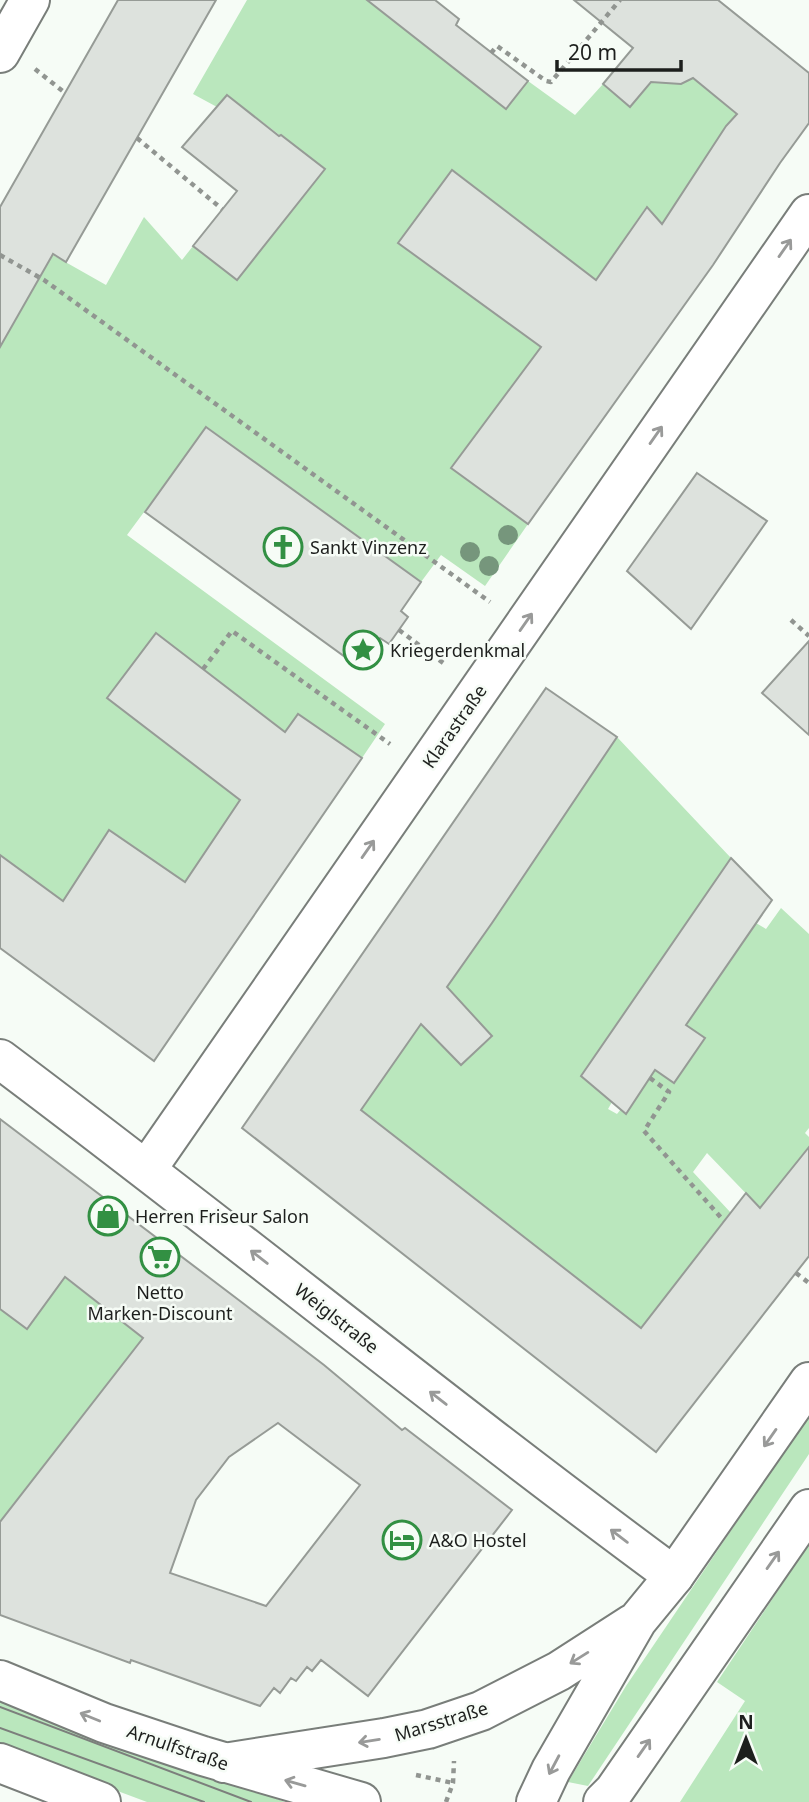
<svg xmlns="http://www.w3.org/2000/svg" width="809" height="1802" font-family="'Noto Sans',sans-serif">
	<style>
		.green { fill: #bae7bd }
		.building { fill: #dde2dd; stroke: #969b96; stroke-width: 2; fill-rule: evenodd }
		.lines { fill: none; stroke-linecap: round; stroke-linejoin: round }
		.street-casing { stroke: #797e7a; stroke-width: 42 }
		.secondary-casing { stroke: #797e7a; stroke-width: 42 }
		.path { stroke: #919591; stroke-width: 4.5; stroke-dasharray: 5 5; stroke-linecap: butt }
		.street { stroke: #fff; stroke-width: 38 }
		.secondary { stroke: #fff; stroke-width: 38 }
		.tram { stroke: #7c7f7c; stroke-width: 2 }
		.tree { fill: #76967c }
		.oneway { stroke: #999a99 }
		.labels { text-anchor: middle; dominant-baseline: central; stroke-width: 5; stroke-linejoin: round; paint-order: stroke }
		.poi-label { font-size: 18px; fill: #1d1f1d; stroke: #f6fcf6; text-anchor: start }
		.street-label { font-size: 18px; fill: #1d1f1d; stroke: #f6fcf6 }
	</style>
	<rect width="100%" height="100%" fill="#f6fcf6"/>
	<path class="green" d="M247,0H367L506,108L528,81L575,115L603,84L630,107L654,80L691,76L745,105L662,224L646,207L596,280L453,170L398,243L541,347L451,468L528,524L485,586L441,555L421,582L207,427L127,535L385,724L362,758L298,714L280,740L273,722L156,634L240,800L185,882L110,830L136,955L0,855V347L53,255L106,285L144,217L182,260L193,246L237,280L324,169L227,95L217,107L193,94Z
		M617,737L731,858L581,1076L612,1102L608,1109L617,1114L621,1109L626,1113L655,1070L674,1083L704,1039L686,1025L756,923L766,929L781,908L809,934V1128L805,1133L809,1137V1147L760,1208L707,1153L693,1172L731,1213L641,1328L361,1110L421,1024L461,1065L492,1037L447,987L493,922Z
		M0,1228L143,1338L9,1510L4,1525L0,1526Z
		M809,1415V1454L588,1786L568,1782L626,1686Z
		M809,1544V1802H680L745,1701L717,1682Z
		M0,1697L285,1802H147L0,1747Z"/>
	<path class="building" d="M118,0H216L66,262L53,254L0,347V207Z
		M367,0H435L459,19L456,25L528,81L506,109Z
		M574,0H718L809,73V123L780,163L713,265L528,524L451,468L541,347L398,243L452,170L596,280L647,207L662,224L726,126L737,114L693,78L681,84L651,82L630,107L603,84L633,48Z
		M227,95L279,136L281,135L325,169L237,280L193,246L237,191L182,147Z
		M206,427L421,582L401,611L408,617L389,644L380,638L359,667L145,512Z
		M697,473L767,521L691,629L627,571Z
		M156,633L285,732L298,714L362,758L154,1061L0,948V855L63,901L109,830L185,882L240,800L107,698Z
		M809,641V735L762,693Z
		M546,688L617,737L492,923L447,987L492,1036L461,1065L421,1024L361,1110L641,1328L746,1193L760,1208L809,1147V1256L656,1452L242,1128Z
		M731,858L772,900L686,1025L705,1038L674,1083L655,1070L626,1114L581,1076Z
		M0,1119L244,1304L324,1365L402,1430L405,1428L512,1510L368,1696L321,1660L312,1671L307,1667L296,1681L291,1678L280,1693L274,1688L260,1706L131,1660L130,1663L0,1615V1522L143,1338L65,1277L27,1329L0,1309ZM278,1423L360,1485L266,1606L170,1573L196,1500L229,1457Z"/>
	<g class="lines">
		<defs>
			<path id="street" d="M0,53L30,0
				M0,1059C227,1229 446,1408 674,1576
				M147,1169L809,214"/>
			<path id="secondary" d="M0,1680L104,1723L203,1756L361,1802
				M0,1763L101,1802
				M224,1763L384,1738L428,1729L481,1711L559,1671L632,1624
				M536,1802L551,1770L637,1621L674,1576L809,1382
				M603,1802L614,1791L809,1509"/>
		</defs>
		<use href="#street" class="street-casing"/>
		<use href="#secondary" class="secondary-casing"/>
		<path class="path" d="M491,53L497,46L546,81L551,82L620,0
			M35,69L65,93
			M137,138L222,209
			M0,255L44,280L490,602
			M791,620L809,636
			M399,630L446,665
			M203,669L232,631L390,744
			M650,1078L669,1092L644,1131L724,1221
			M796,1273L809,1283
			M416,1775L453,1783
			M446,1802L453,1783L454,1761"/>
		<use href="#street" class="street"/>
		<use href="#secondary" class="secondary"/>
		<path class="tram" d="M0,1707L251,1802
			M0,1728L204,1802"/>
	</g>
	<g class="tree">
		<circle cx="508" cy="535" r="10"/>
		<circle cx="470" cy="552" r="10"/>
		<circle cx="489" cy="566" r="10"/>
	</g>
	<defs><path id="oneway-shaft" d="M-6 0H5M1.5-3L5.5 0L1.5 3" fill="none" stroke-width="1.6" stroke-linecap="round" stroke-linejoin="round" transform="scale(1.75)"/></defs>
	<g class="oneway">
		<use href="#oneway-shaft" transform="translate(785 248) rotate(-55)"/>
		<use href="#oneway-shaft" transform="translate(656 435) rotate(-55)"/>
		<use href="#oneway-shaft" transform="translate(526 622) rotate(-55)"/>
		<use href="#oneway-shaft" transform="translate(368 849) rotate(-55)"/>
		<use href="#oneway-shaft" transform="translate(259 1257) rotate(-142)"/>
		<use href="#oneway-shaft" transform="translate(438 1398) rotate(-142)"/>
		<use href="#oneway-shaft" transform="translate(770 1438) rotate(125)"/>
		<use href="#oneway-shaft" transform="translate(619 1536) rotate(-143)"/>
		<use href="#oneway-shaft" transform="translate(773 1560) rotate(-55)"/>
		<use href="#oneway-shaft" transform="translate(579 1658) rotate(148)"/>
		<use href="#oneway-shaft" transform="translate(90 1717) rotate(-158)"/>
		<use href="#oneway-shaft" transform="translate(369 1741) rotate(171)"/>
		<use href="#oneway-shaft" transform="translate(644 1748) rotate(-55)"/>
		<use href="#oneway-shaft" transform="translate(554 1765) rotate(118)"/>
		<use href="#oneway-shaft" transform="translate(295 1783) rotate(-164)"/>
	</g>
	<defs>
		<symbol id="church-ring" viewBox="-11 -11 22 22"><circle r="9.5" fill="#f6fcf6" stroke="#329043" stroke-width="1.5"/><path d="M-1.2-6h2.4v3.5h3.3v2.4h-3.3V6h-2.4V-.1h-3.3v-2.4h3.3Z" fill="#329043"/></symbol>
		<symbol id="sight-ring" viewBox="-11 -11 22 22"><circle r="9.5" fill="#f6fcf6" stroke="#329043" stroke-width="1.5"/><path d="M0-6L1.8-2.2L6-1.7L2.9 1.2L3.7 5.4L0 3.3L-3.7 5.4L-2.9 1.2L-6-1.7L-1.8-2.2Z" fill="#329043"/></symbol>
		<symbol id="shop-ring" viewBox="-11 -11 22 22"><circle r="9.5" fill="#f6fcf6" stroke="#329043" stroke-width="1.5"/><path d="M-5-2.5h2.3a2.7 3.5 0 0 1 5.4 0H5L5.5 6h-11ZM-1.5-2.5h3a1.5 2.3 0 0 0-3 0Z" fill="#329043"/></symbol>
		<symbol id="supermarket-ring" viewBox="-11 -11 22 22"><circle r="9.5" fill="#f6fcf6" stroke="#329043" stroke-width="1.5"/><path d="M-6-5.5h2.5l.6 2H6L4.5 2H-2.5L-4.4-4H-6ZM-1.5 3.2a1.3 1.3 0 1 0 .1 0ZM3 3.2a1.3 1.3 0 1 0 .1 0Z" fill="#329043"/></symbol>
		<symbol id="hotel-ring" viewBox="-11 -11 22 22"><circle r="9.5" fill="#f6fcf6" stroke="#329043" stroke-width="1.5"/><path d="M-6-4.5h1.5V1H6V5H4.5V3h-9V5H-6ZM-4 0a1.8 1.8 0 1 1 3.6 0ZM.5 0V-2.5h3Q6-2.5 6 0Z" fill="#329043"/></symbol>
	</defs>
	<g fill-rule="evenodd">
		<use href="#church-ring" x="261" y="525" width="44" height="44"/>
		<use href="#sight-ring" x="341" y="628" width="44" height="44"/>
		<use href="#shop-ring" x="86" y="1194" width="44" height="44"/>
		<use href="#supermarket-ring" x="138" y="1235" width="44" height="44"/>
		<use href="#hotel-ring" x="380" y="1518" width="44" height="44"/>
	</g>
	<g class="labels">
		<g class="poi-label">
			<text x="310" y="547">Sankt Vinzenz</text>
			<text x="390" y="650">Kriegerdenkmal</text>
			<text x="135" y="1216">Herren Friseur Salon</text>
			<text x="160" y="1292" text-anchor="middle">Netto<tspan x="160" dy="21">Marken-Discount</tspan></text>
			<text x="429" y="1540">A&amp;O Hostel</text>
		</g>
		<g class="street-label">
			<text transform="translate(454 726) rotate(-55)">Klarastraße</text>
			<text transform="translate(337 1318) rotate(38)">Weiglstraße</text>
			<text transform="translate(441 1721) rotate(-17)">Marsstraße</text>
			<text transform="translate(178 1747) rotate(19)">Arnulfstraße</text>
		</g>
	</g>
	<g transform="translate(746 1739)" stroke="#f6fcf6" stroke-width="5" paint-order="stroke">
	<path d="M0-5L12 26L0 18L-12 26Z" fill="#1d1f1d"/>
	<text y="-10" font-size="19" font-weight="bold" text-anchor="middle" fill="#1d1f1d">N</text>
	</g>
	<path d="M557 60v10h124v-10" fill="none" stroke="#1d1f1d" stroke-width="3.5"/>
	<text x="568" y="60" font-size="21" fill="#1d1f1d" stroke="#f6fcf6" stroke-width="5" paint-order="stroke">20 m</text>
</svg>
